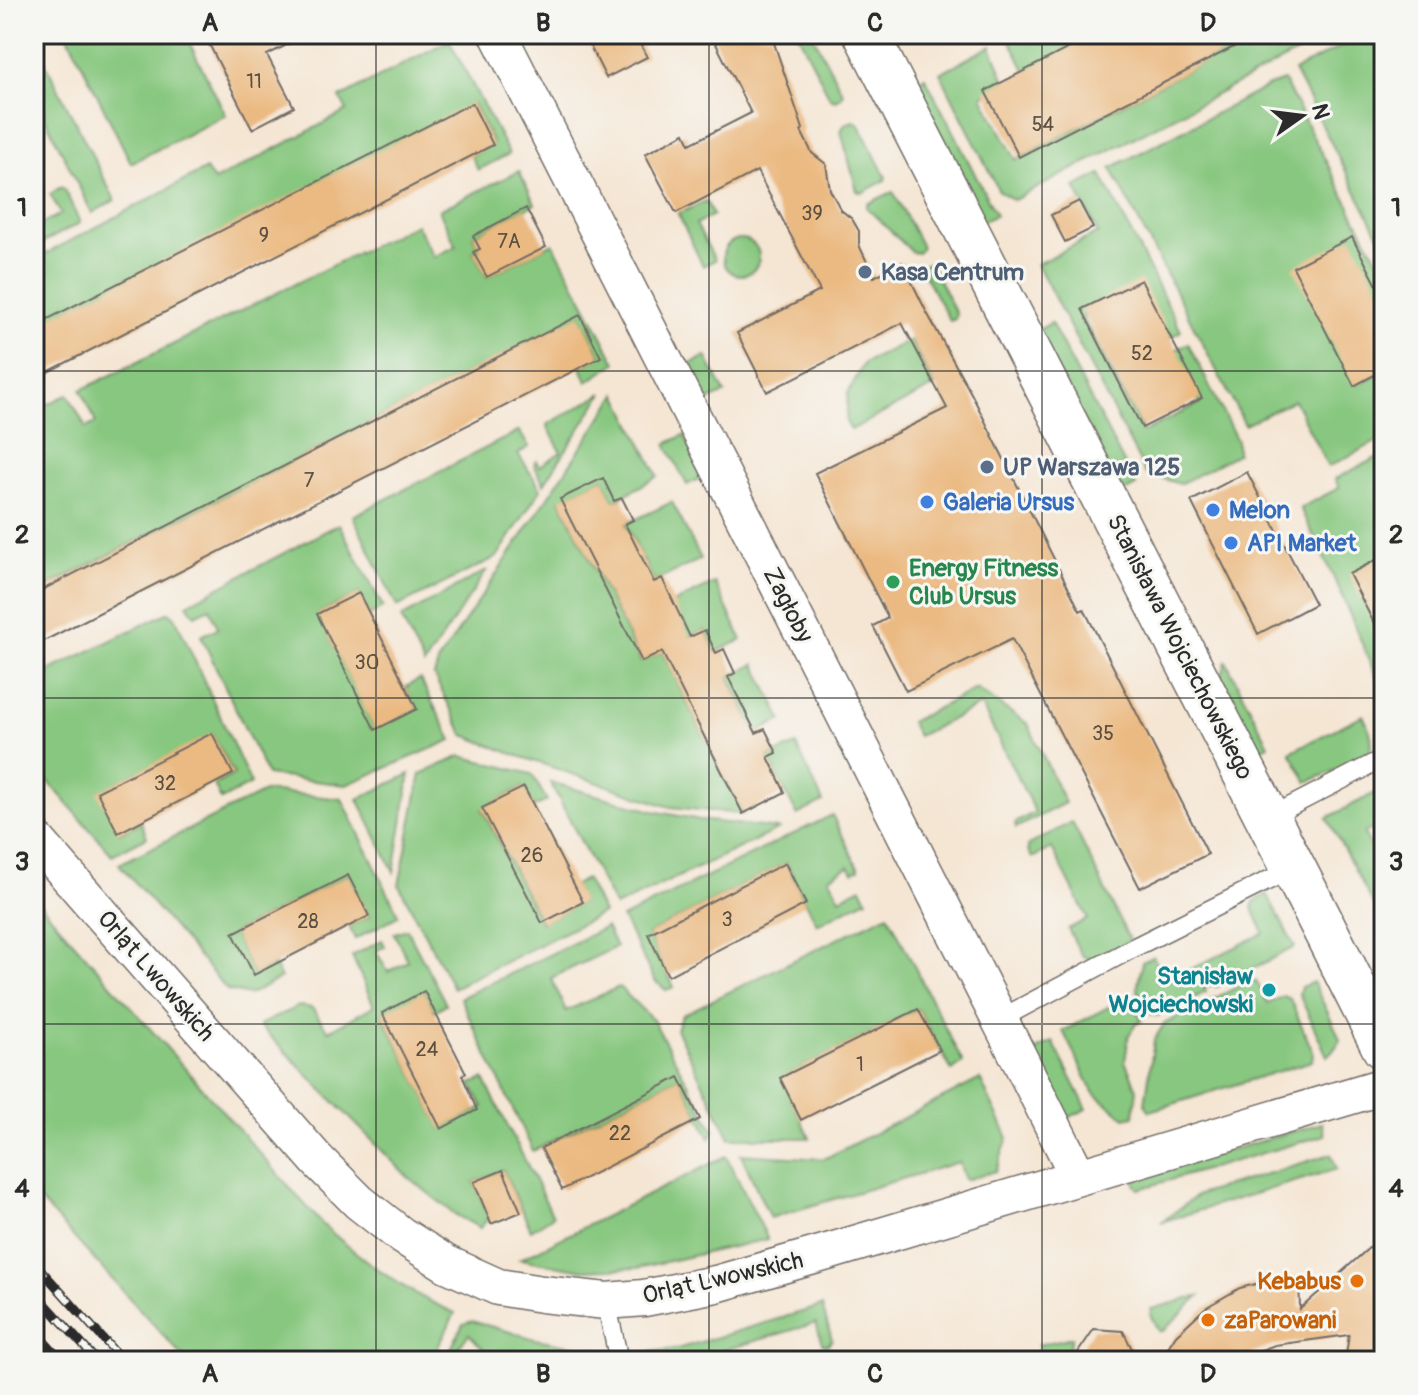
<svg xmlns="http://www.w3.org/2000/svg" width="1418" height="1395" font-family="Pangolin,sans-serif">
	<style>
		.green { fill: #87c77f; stroke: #597955; stroke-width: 2 }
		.building { fill: #ebba82 }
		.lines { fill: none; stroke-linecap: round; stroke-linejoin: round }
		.service-casing { stroke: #726c66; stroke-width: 21 }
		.minor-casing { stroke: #726c66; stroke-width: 39 }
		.tertiary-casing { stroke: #726c66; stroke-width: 47 }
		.service { stroke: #fff; stroke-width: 18 }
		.minor { stroke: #fff; stroke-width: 36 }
		.tertiary { stroke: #fff; stroke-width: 44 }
		.rail-casing { stroke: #2b2b2b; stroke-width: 9 }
		.rail { stroke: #f6f6f2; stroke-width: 6; stroke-dasharray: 18; stroke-linecap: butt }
		.grid { fill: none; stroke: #2b2b2b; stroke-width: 2; stroke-opacity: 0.55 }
		.service-dot { fill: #5c6f8a; stroke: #f6f6f2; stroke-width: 3 }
		.shop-dot { fill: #3f7fe0; stroke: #f6f6f2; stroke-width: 3 }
		.leisure-dot { fill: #2e9e5b; stroke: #f6f6f2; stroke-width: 3 }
		.culture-dot { fill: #0f9aa8; stroke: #f6f6f2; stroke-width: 3 }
		.food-dot { fill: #e8710a; stroke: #f6f6f2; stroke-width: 3 }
		.labels { text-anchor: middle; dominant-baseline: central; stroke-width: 6; stroke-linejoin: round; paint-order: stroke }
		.number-label { font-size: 20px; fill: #5b4f41 }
		.service-label { font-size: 24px; font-weight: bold; fill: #4e5e75; stroke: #f6f6f2; text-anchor: start }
		.shop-label { font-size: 24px; font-weight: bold; fill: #366cbe; stroke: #f6f6f2; text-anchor: start }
		.leisure-label { font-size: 24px; font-weight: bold; fill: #27864d; stroke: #f6f6f2; text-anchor: start }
		.street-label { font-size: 24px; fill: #2b2b2b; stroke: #f6f6f2 }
		.culture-label { font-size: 24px; font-weight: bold; fill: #0d838f; stroke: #f6f6f2; text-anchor: end }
		.food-label { font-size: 24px; font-weight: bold; fill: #c56008; stroke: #f6f6f2; text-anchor: end }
		.neatline { fill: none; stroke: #2b2b2b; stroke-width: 3 }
		.grid-label { font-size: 26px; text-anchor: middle; font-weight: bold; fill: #2b2b2b }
	</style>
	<rect width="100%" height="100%" fill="#f6f6f2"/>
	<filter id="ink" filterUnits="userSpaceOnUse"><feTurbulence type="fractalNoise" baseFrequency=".0125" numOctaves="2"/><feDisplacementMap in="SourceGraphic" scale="16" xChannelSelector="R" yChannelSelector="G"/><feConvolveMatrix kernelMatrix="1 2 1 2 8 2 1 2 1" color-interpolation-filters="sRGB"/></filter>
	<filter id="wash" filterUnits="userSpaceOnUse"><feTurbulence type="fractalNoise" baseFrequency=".006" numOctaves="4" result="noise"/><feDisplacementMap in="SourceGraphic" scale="32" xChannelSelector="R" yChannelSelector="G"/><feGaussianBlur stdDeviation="1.8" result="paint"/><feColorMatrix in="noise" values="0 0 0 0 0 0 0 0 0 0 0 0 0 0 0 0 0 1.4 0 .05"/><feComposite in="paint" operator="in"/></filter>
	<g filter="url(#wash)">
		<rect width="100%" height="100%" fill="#f5e6d4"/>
		<path class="green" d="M67,34H185L226,115L131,163Z
			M798,34H812L843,93L841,97L835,100L830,98Z
			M1022,34H1066L1073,49L1026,72L1010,40Z
			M1257,34H1333L1014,200L999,191L940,73L991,46L1006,83L982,96L1016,160Z
			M1365,34H1384V245L1294,71Z
			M449,40L509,154L478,170L471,156L493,144L473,104L34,327V260L206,169L214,181L347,111L340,98Z
			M34,41L115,200L92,213L34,95Z
			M925,77L996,215L981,222L911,85Z
			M1284,81L1384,272V290L1379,293L1295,267L1356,385L1384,371V438L1328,467L1294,400L1245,425L1111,168L1269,86Z
			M853,121L858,123L886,177L885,180L862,193L857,191L841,131L845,124Z
			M519,171L535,204L473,236L479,249L473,252L487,277L553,243L616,363L587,382L581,367L601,356L580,316L34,593V411L68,394L86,428L96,423L81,390L416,224L434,257L456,246L439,210Z
			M1101,174L1181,331L1167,339L1139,286L1082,316L1143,432L1200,403L1173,351L1188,343L1237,441V454L1180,484L1146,474L1037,264L1098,233L1075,187Z
			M61,187L65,190L80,223L34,247V228L61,214L50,194Z
			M892,192L894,193L922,247L918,253L912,252L867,208V204Z
			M706,201L713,215L696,224L715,260L703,266L678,214Z
			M723 257a18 18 0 1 1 36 0a18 18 0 1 1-36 0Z
			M928,263L931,264L956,314L955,319L950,321L921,269L922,266Z
			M1051,323L1136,486L1121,494L1037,331Z
			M910,340L935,386L851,430L846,422L848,393L864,363Z
			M706,356L725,393L705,402L686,366Z
			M603,393L544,484L534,465L537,461L540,466L561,452L547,425Z
			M617,394L658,476L614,501L603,478L560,500L641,662L662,652L743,814L670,807L510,753L464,735L434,676L439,660Z
			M519,431L529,447L518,454L541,489L497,557L397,607L353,516Z
			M684,435L705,476L687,485L666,444Z
			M1384,454V685L1380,686L1339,589L1300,508L1339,488L1335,479Z
			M672,502L701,559L654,582L626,524Z
			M339,524L383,607L370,616L359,593L318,614L375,729L416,709L406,687L420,679L452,740L346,785L267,775L201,636L218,628L210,608L195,615L187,604Z
			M487,570L424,665L401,618Z
			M715,583L742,640L716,652L705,630L683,640L667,606Z
			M169,612L175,617L251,784L221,800L214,785L234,774L212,734L99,792L119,833L141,822L147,837L112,855L34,765V678Z
			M1226,661L1269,745L1253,753L1219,686Z
			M755,664L782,720L756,733L729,677Z
			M976,689L1028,724L1065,803L1016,828L1015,823L1035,812L981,705L918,736L910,722Z
			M1363,715C1367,724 1374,737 1371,747C1367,760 1321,776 1307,782L1290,752Z
			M796,745L823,802L797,815L768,757Z
			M461,756L532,774L547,801L534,807L523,787L482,809L541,923L582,902L574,885L586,879L603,913L453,988L399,885L421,774Z
			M410,774L394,872L358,799Z
			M550,782L653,811L700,820L779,829L615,907Z
			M266,791L342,799L396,909L398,916L355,939L349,926L369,916L348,875L233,933L254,974L274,965L281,978L249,995L227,990L119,864Z
			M1377,792L1384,808V823L1364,833L1384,872V924L1327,818Z
			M832,815L859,869L853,872L849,866L829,877L840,898L861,887L867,899L817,924L786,863L648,934L674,987L666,990L655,981L622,918Z
			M1072,822L1130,941L1093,960L1082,956L1068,929L1088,919L1052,848L1032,858L1028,850V845Z
			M1267,894L1295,947L1216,987L1213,984L1204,988L1206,992L1157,1016L1150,1014L1137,990L1142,962L1153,956L1167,981L1264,933L1252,907L1254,902Z
			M34,897L323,1225C367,1263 401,1290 455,1313L431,1361H187L34,1194V922L39,918L34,912Z
			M888,914L963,1063L952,1071L918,1009L781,1078L810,1138H730L676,1029L682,1015Z
			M606,927L616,947L551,978L566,1011L619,987L653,1020L714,1130L710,1138L679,1077L533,1151L460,998Z
			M407,929L446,1004L434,1011L424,992L382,1014L441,1128L483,1107L471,1084L484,1079L553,1216L531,1230L503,1170L474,1182L489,1218L480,1228L456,1215L408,1177L259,1025L299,1006L312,1008L328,1031L374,1006L352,956L382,940L385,946L376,951L388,972L408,961L394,933Z
			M1249,981H1256L1268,1004L1284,996L1290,999L1313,1052L1312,1061L1150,1111L1145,1104L1154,1040L1164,1024Z
			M1313,982L1337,1032L1340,1040L1335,1048L1327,1056L1299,994L1301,987Z
			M1129,996L1142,1021L1136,1024L1129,1035L1125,1061L1137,1089L1134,1116L1125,1118L1093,1092L1063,1031Z
			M1053,1042L1087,1109L1068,1118L1034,1051Z
			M980,1079L1008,1138L996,1171L965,1180L959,1162L770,1218L741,1154L824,1159Z
			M1322,1123L1325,1135L1139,1189L1135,1184V1178Z
			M1331,1154L1337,1169L1161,1222L1198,1195Z
			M726,1156L768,1239L638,1268L583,1270L520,1259Z
			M1199,1296L1163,1331H1158L1150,1314L1151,1309Z
			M822,1306L832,1340L827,1345L822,1343L816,1323L694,1359V1361H629L628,1354L677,1349Z
			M472,1321L535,1339L598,1350L601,1361H495L469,1334L448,1361H445L463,1324Z
			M1072,1337L1069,1347L1075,1361H1001L1040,1351L1038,1345Z"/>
		<g id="blocks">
			<path class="building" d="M204,34H308L267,55L294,107L252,129Z
				M584,34H635L647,57L606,78Z
				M711,34H771L803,129L801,131L812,153L826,164L830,190L841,210L852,219L859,231V245L874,277L902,262L926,311L972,395L1080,611L1084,609L1208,854L1140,888L1012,639L906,691L873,626L888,618L815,473L947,408L902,323L767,392L737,333L820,291L757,171L676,213L645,154L685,133L690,144L751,113Z
				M1096,34H1259L1019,157L985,91Z
				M472,103L493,145L34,379V326Z
				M1079,201L1093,228L1065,242L1051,215Z
				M526,208L546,247L487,277L473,252L480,249L473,236Z
				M1352,237L1384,299V370L1354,386L1293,267Z
				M1141,280L1202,398L1142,428L1082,309Z
				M580,315L601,357L34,646V594Z
				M1247,472L1315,604L1258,634L1191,501Z
				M603,478L614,501L622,498L633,520L625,524L654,582L662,578L690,637L705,630L716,653L724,649L735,673L728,677L756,733L765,729L777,753L768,757L785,792L743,814L662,652L642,662L560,499Z
				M1384,556V643L1349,574Z
				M359,593L417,709L375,730L317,614Z
				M212,733L233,774L118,833L97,792Z
				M524,787L583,902L542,923L482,808Z
				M785,863L806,904L668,976L648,934Z
				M348,875L369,916L254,975L233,933Z
				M424,991L466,1073L462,1075L477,1110L441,1129L382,1013Z
				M918,1009L940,1050L801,1120L780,1078Z
				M679,1077L700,1119L562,1190L541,1148Z
				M503,1170L521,1212L491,1224L474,1182Z
				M1370,1247L1384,1264V1361H1345L1349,1335L1275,1345L1253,1353L1243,1361H1159L1176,1335L1205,1308L1240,1288L1279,1278H1299L1300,1309Z
				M1094,1329L1123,1331L1138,1361H1072Z"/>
		</g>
	</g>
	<g filter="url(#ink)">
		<use href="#blocks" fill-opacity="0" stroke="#726c66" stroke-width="2"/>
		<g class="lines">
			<defs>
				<path id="service" d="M1268,818L1384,758
					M1000,1019L1135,947L1293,868
					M606,1301L619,1361"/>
				<path id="minor" d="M498,34L1015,1050L1078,1176
					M34,837L317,1160L359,1202L401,1235L447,1264L498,1287L542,1294L606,1301L644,1298L716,1284L831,1251L1384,1086"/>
				<path id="tertiary" d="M866,34L1316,912L1384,1047"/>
			</defs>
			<use href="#service" class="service-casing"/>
			<use href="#minor" class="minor-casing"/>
			<use href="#tertiary" class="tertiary-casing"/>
			<use href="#service" class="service"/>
			<use href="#minor" class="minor"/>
			<use href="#tertiary" class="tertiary"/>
			<defs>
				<path id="rail" d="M34,1262L123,1361
					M34,1291L97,1361
					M34,1330L62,1361"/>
			</defs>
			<use href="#rail" class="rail-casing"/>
			<use href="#rail" class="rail"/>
		</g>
	</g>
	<path class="grid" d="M376,34V1361M709,34V1361M1042,34V1361M34,371H1384M34,698H1384M34,1024H1384"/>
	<g class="service-dot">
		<circle cx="865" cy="272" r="8"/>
		<circle cx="987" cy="467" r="8"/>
	</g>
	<g class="shop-dot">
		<circle cx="927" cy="502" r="8"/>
		<circle cx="1213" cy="510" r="8"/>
		<circle cx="1231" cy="543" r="8"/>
	</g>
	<circle class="leisure-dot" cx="893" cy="582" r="8"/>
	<circle class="culture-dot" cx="1269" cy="990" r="8"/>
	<g class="food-dot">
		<circle cx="1357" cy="1281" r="8"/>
		<circle cx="1208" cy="1320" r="8"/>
	</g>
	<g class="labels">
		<g class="number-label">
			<text x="254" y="81">11</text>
			<text x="1043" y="124">54</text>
			<text x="812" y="213">39</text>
			<text x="264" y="235">9</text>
			<text x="509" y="241">7A</text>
			<text x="1142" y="353">52</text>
			<text x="309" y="480">7</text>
			<text x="367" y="662">30</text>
			<text x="1103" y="733">35</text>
			<text x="165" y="783">32</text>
			<text x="532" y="855">26</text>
			<text x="727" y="919">3</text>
			<text x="308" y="921">28</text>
			<text x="427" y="1049">24</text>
			<text x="860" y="1064">1</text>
			<text x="620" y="1133">22</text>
		</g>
		<g class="service-label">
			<text x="881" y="272">Kasa Centrum</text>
			<text x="1003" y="467">UP Warszawa 125</text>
		</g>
		<g class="shop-label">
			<text x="943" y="502">Galeria Ursus</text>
			<text x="1229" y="510">Melon</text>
			<text x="1247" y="543">API Market</text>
		</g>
		<g class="leisure-label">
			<text x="909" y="568">Energy Fitness<tspan x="909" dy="28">Club Ursus</tspan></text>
		</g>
		<g class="street-label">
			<text transform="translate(788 605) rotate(63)">Zagłoby</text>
			<text transform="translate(1180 647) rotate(63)">Stanisława Wojciechowskiego</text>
			<text transform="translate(156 976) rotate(49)">Orląt Lwowskich</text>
			<text transform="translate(723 1278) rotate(-13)">Orląt Lwowskich</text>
		</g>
		<g class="culture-label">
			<text x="1253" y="976">Stanisław<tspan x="1253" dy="28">Wojciechowski</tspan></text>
		</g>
		<g class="food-label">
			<text x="1341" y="1281">Kebabus</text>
			<text x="1224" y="1320" text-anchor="start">zaParowani</text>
		</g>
	</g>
	<rect width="1418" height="1395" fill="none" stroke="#f6f6f2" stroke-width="88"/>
	<g transform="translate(1302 116) rotate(76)" stroke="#f6f6f2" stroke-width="6" paint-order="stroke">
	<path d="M0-6L14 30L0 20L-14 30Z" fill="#2b2b2b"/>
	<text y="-12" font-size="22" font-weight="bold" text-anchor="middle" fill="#2b2b2b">N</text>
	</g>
	<rect x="44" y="44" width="1330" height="1307" class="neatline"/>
	<g class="grid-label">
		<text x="210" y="31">A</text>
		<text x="543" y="31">B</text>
		<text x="875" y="31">C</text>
		<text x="1208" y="31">D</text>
		<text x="22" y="216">1</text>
		<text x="1396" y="216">1</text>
		<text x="22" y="543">2</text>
		<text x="1396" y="543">2</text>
		<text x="22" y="870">3</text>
		<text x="1396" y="870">3</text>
		<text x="22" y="1197">4</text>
		<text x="1396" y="1197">4</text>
		<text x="210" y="1382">A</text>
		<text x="543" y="1382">B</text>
		<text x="875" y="1382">C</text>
		<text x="1208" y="1382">D</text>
	</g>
</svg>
